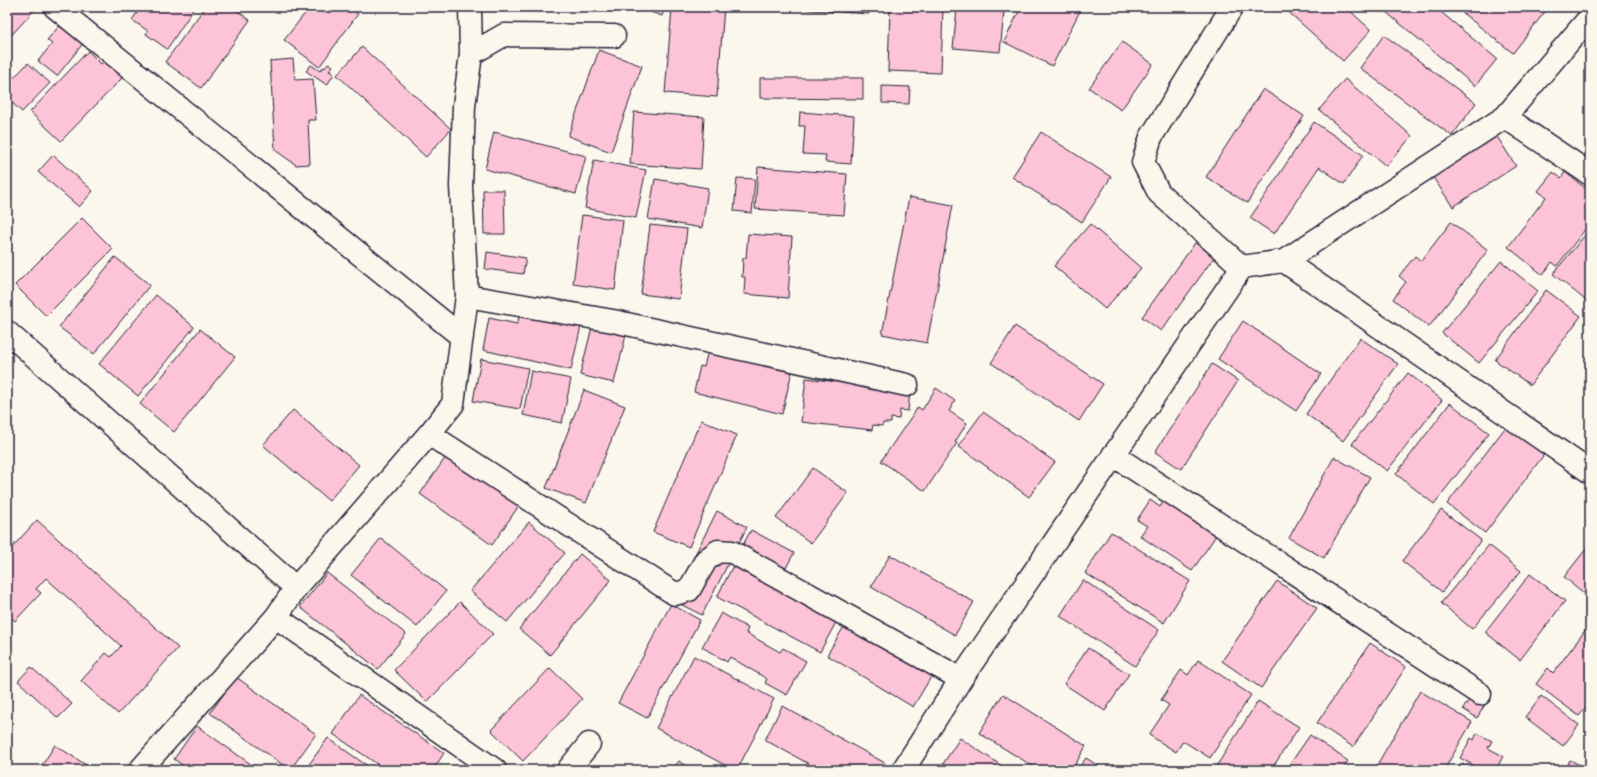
<svg xmlns="http://www.w3.org/2000/svg" width="1597" height="777" font-family="Mali,sans-serif">
	<style>
		.building { fill: #fdc3d7; stroke: #22223b }
		.lines { fill: none; stroke-linecap: round; stroke-linejoin: round }
		.street-casing { stroke: #22223b; stroke-width: 25 }
		.street { stroke: #fbf7ec; stroke-width: 22 }
	</style>
	<rect width="100%" height="100%" fill="#fbf7ec"/>
	<filter id="ink" filterUnits="userSpaceOnUse"><feTurbulence type="fractalNoise" baseFrequency=".025" numOctaves="2"/><feDisplacementMap in="SourceGraphic" scale="8" xChannelSelector="R" yChannelSelector="G"/><feConvolveMatrix kernelMatrix="1 2 1 2 8 2 1 2 1" color-interpolation-filters="sRGB"/></filter>
	<g filter="url(#ink)">
		<path class="building" d="M7,7H37L7,40Z
			M141,7H188L193,10L167,49L146,34L148,31L132,20Z
			M205,7H232L250,20L201,88L165,62Z
			M310,7H348L358,14L319,67L284,40Z
			M636,7H665L662,16Z
			M672,7H724L717,97L665,93Z
			M767,7H869V14Z
			M890,7H943L941,73L888,71Z
			M1021,7H1082L1052,66L1004,42Z
			M1283,7H1346L1371,30L1343,61Z
			M1380,7H1435L1497,59L1475,86Z
			M1455,7H1545L1547,9L1513,53Z
			M957,8L1004,12L1000,52L953,48Z
			M61,24L89,36L57,76L38,61L52,44L47,40Z
			M1384,35L1476,103L1452,136L1360,68Z
			M1122,42L1153,64L1121,110L1089,88Z
			M362,47L451,129L426,157L337,75Z
			M599,50L642,66L611,152L568,136Z
			M88,51L101,64L104,61L122,78L61,141L30,112Z
			M293,59L295,80L313,79L316,120H308L310,164L296,165L275,150L270,61Z
			M28,63L50,83L22,112L7,98V85Z
			M328,63L333,66L329,71L334,74L327,85L306,71L311,65L320,71L323,67L325,68Z
			M760,78H863V99L760,98Z
			M1345,79L1412,136L1386,166L1319,110Z
			M882,86L910,87L909,104L882,103Z
			M1263,89L1304,116L1247,203L1206,177Z
			M634,112L704,117L701,169L630,164Z
			M800,112L854,116L851,164L825,162L826,155L803,154L805,126H799Z
			M1314,122L1363,155L1344,184L1319,167L1274,234L1250,218Z
			M494,132L586,156L576,194L485,169Z
			M1041,132L1111,177L1082,222L1012,177Z
			M1494,132L1516,166L1453,207L1430,173Z
			M53,155L93,191L79,207L38,172Z
			M594,160L646,170L636,218L585,208Z
			M758,167L847,174L844,215L755,209Z
			M1553,172L1561,178L1565,172L1590,192V223L1557,266L1552,262L1543,275L1508,247L1546,197L1538,191Z
			M737,178L755,179L752,213L734,211Z
			M655,179L708,188L702,228L648,219Z
			M483,190H504L505,234H484Z
			M909,197L953,205L927,343L882,334Z
			M582,215L623,220L615,290L573,284Z
			M82,218L113,249L46,316L15,285Z
			M1451,222L1488,250L1429,327L1393,299L1406,282L1399,276L1415,256L1421,261Z
			M1090,224L1141,268L1105,309L1054,266Z
			M650,225L687,229L679,299L641,294Z
			M1590,229V301L1589,303L1553,274Z
			M748,234L792,237L788,298L744,294L745,277H742L743,258H746Z
			M1195,243L1215,256L1161,331L1142,317Z
			M487,252L526,258L523,274L485,269Z
			M115,257L150,285L94,354L59,327Z
			M1501,261L1538,291L1479,363L1442,333Z
			M1546,290L1581,316L1530,385L1495,360Z
			M156,295L194,327L138,396L99,364Z
			M520,313L581,326L571,370L483,350L489,318L517,324Z
			M1243,321L1321,374L1296,411L1218,359Z
			M1015,326L1103,384L1079,421L991,363Z
			M592,327L626,335L614,383L580,375Z
			M200,329L235,357L174,432L140,404Z
			M1360,338L1398,364L1343,441L1306,414Z
			M708,350L792,371L782,414L694,392L700,366L704,367Z
			M481,359L528,368L520,409L473,401Z
			M1212,364L1238,381L1181,469L1155,452Z
			M531,371L571,379L562,423L523,415Z
			M1408,373L1442,400L1387,471L1352,444Z
			M806,378L910,391L908,411L900,410L899,419L891,418V423H883L882,426L873,425L872,430L801,422Z
			M936,388L955,401L949,411L967,423L955,442L957,443L925,491L881,461L918,407L922,410Z
			M584,390L625,406L586,503L546,488Z
			M1450,403L1489,433L1434,504L1396,474Z
			M293,410L359,465L329,501L263,445Z
			M983,412L1055,462L1029,497L958,446Z
			M701,420L737,435L689,547L653,532Z
			M1508,424L1546,452L1485,533L1447,504Z
			M448,454L520,504L492,545L420,494Z
			M1334,457L1370,477L1324,558L1289,538Z
			M813,468L848,493L811,543L776,518Z
			M1165,499L1217,534L1192,571L1140,536L1147,526L1137,520L1150,500L1160,507Z
			M1441,510L1481,540L1442,592L1402,561Z
			M717,511L747,527L702,615L672,600Z
			M37,520L178,648L118,714L81,681L106,653L111,657L121,646L46,578L36,589L41,593L15,621L7,614V553Z
			M529,522L565,553L507,622L470,591Z
			M751,530L794,553L781,577L738,554Z
			M1111,532L1190,581L1164,623L1085,573Z
			M381,538L446,591L417,627L351,575Z
			M1590,544V598L1564,577Z
			M1489,545L1521,571L1472,629L1441,603Z
			M580,554L611,580L550,655L519,629Z
			M890,555L974,602L955,635L871,587Z
			M737,558L841,613L820,652L717,597Z
			M327,573L406,634L378,669L300,607Z
			M1530,574L1565,601L1520,660L1485,632Z
			M1083,580L1159,630L1135,666L1060,616Z
			M1277,581L1317,608L1261,688L1222,661Z
			M460,602L493,634L427,702L394,670Z
			M671,604L700,620L647,718L618,703Z
			M721,613L748,628L746,633L780,652L783,648L806,661L787,695L765,683L767,679L730,657L727,662L702,647Z
			M851,615L937,667L913,707L827,655Z
			M1590,624V702L1579,716L1536,684L1548,668L1553,673Z
			M1370,643L1406,667L1353,747L1317,723Z
			M1088,648L1129,674L1105,711L1064,684Z
			M694,656L774,699L737,770H734L656,728Z
			M1198,660L1251,695L1210,758L1183,741L1176,752L1149,735L1169,705L1161,700L1181,670L1188,675Z
			M31,667L72,704L58,718L18,681Z
			M550,668L582,699L523,761L491,730Z
			M236,677L316,734L290,770L210,713Z
			M1420,691L1472,722L1444,770H1374Z
			M1003,694L1086,746L1072,770H1039L979,733Z
			M359,695L444,753L433,770H386L333,734Z
			M1472,695L1486,703L1477,718L1463,709Z
			M1541,696L1579,725L1563,746L1525,717Z
			M1258,701L1299,727L1271,770H1214Z
			M782,706L885,763L881,770H820L765,740Z
			M197,726L259,770H189L174,759Z
			M1477,733L1492,741L1488,748L1503,756L1496,770H1482L1460,758L1471,738L1474,740Z
			M1310,735L1348,761L1342,770H1286Z
			M328,738L373,770H305Z
			M960,738L1008,770H939Z
			M55,745L94,770H39Z
			M1086,758L1105,770H1077Z
			M1570,760L1584,767L1582,770H1565Z
			M679,761L691,770H672Z
			M1461,763L1474,770H1457Z"/>
		<g class="lines">
			<defs>
				<path id="street" d="M55,7L462,337
					M1232,7L1151,137L1143,162L1159,193L1242,267
					M471,54L504,35L614,36
					M1505,117L1590,174
					M1284,261L1590,472
					M467,296L613,321L907,385
					M7,332L296,588
					M429,434L675,594L689,590L706,560L718,551L732,552L961,679
					M1113,455L1480,694
					M276,617L495,770
					M140,770L276,617L296,588L429,434L453,404L467,296L461,186L464,106L471,54L470,7
					M568,770L589,744
					M903,770L961,679L1242,267L1284,261L1505,117L1590,17"/>
			</defs>
			<use href="#street" class="street-casing"/>
			<use href="#street" class="street"/>
		</g>
	</g>
	<rect width="1597" height="777" fill="none" stroke="#fbf7ec" stroke-width="24"/>
	<rect x="12" y="12" width="1573" height="753" fill="none" stroke="#22223b" stroke-width="1.5" filter="url(#ink)"/>
</svg>
